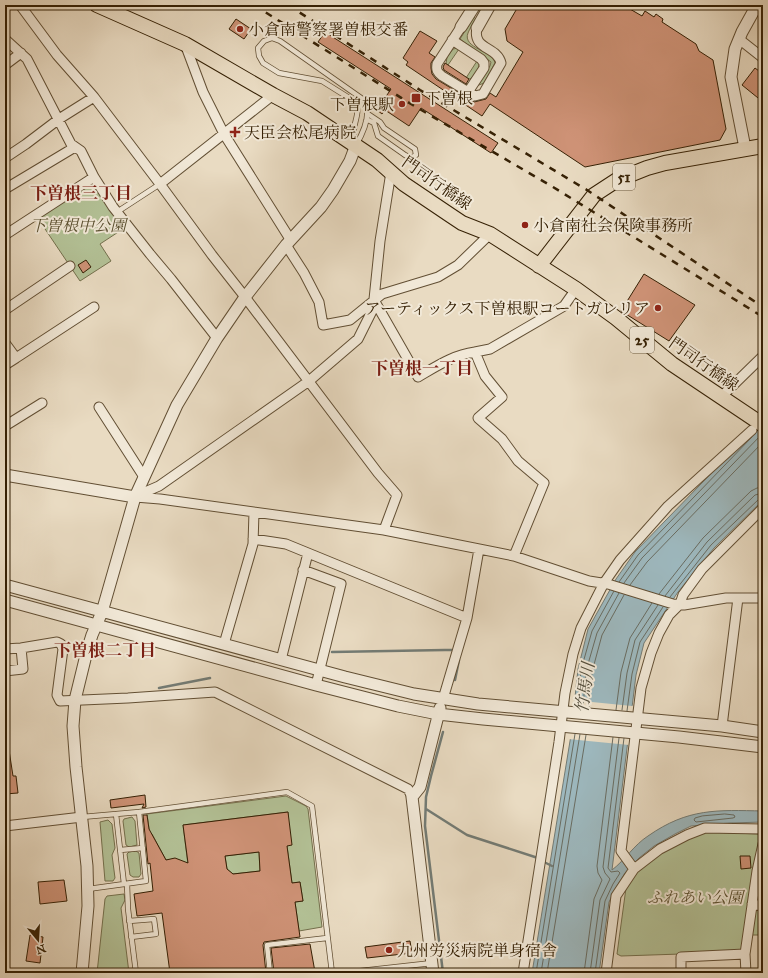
<svg xmlns="http://www.w3.org/2000/svg" width="768" height="978" font-family="'IM FELL Great Primer','Noto Serif JP',serif">
	<style>
		.green { fill: #b3c196; stroke: #74704d }
		.water { fill: #9db8be; stroke: #737b74 }
		.pier { fill: #e9dbc2 }
		.lines { fill: none; stroke-linecap: round; stroke-linejoin: round }
		.shore { stroke: #696c61; stroke-width: 1 }
		.stream { stroke: #737b74; stroke-width: 2.5 }
		.building { fill: #ce9276; stroke: #352004; fill-rule: evenodd }
		.service-casing { stroke: #624f34; stroke-width: 6 }
		.minor-casing { stroke: #624f34; stroke-width: 11 }
		.tertiary-casing { stroke: #624f34; stroke-width: 13 }
		.primary-casing { stroke: #352004; stroke-width: 16 }
		.service { stroke: #f1e8d7; stroke-width: 4.5 }
		.minor { stroke: #f1e8d7; stroke-width: 9 }
		.tertiary { stroke: #f1e8d7; stroke-width: 11 }
		.primary { stroke: #e9dbc2; stroke-width: 14 }
		.rail { stroke: #352004; stroke-width: 2.5; stroke-dasharray: 7 7; stroke-linecap: butt }
		.poi-dot { fill: #8f2418; stroke: #f1e8d7; stroke-width: 1.5 }
		.labels { text-anchor: middle; dominant-baseline: central; stroke-width: 4; stroke-linejoin: round; paint-order: stroke }
		.shield { fill: #f1e8d7; stroke: #6d5c43; stroke-width: 1 }
		.shield-label { font-size: 15px; font-weight: bold; fill: #352004 }
		.poi-label { font-size: 16px; fill: #352004; stroke: #f1e8d7; text-anchor: start }
		.street-label { font-size: 16px; fill: #352004; stroke: #f1e8d7 }
		.park-label { font-size: 16px; font-style: italic; fill: #5b5030; stroke: #f1e8d7 }
		.neighbourhood-label { font-size: 17px; font-weight: bold; fill: #7a1f14; stroke: #f1e8d7 }
		.water-label { font-size: 17px; font-style: italic; fill: #544e3c; stroke: #f1e8d7 }
	</style>
	<rect width="100%" height="100%" fill="#e9dbc2"/>
	<filter id="stains"><feTurbulence type="fractalNoise" baseFrequency=".005" numOctaves="4"/><feColorMatrix values="0 0 0 0 .2 0 0 0 0 .09 0 0 0 0 .02 0 0 0 .5 -.17"/></filter>
	<radialGradient id="worn" r=".72"><stop offset=".6" stop-color="#630" stop-opacity="0"/><stop offset="1" stop-color="#630" stop-opacity=".3"/></radialGradient>
	<path class="green" d="M474,17L476,19C473,23 470,28 468,33C462,48 493,51 495,63L484,83L479,85H477L490,66L491,62L460,39Z
		M458,48L478,60C482,66 475,75 470,79L466,78L477,61L459,49L448,65L446,64L447,57L453,49Z
		M93,180C101,199 113,213 126,227L100,244L111,261L80,281L37,217Z
		M286,796L306,806L308,809L322,927L299,931L295,902L303,901L300,882L292,883L287,846L288,812L183,825L188,865L175,859L166,860L152,834L150,835L147,814Z
		M132,817L135,821L137,845L129,847L126,845L123,821L124,819Z
		M108,820L112,824L115,848L112,855L115,878L113,881H105L100,822Z
		M704,832L760,834L756,864L741,952L621,956L617,954L626,888L636,873L661,851Z
		M136,851L139,853L141,874L139,877H133L130,875L127,854L129,852Z
		M259,852L260,871L233,874L227,869L225,856Z
		M124,894L125,900L121,908L129,973H97L105,899L107,896Z
		M756,907L763,909V935H752Z"/>
	<path class="water" d="M763,420V500L714,548L678,592L644,643L636,675L612,870C625,860 634,845 648,836C688,808 717,810 763,811V822L730,823L691,826L675,834L654,846L639,858L625,873L617,886L609,902L599,973H532L571,735L578,669L588,629L616,579L635,552Z"/>
	<path class="pier" d="M572,700L632,706L634,705L629,745L568,739Z"/>
	<g class="lines">
		<path class="shore" d="M619,582L638,555L752,437
			M624,583L642,558L763,433
			M630,585L647,562L763,442
			M659,594L703,538L751,491L757,488L763,487
			M665,596L707,542L755,495L763,493
			M670,597L711,545L759,499L763,498
			M578,706L581,670L592,631L614,591
			M583,707L586,671L597,633L619,593
			M589,707L592,672L602,635L624,595
			M616,710L621,672L630,638L652,603
			M622,710L627,673L635,640L658,605
			M627,711L632,674L640,642L663,607
			M725,814L734,815L735,817L733,818L696,822L694,820L695,818L702,816Z
			M536,973L575,734
			M541,973L580,734
			M547,973L586,735
			M584,973L594,899L602,880L598,873L597,866L613,737
			M590,973L600,900L610,879L605,873L603,867L619,738
			M595,973L605,901L613,884L620,873L618,871L611,872L608,868L624,738"/>
		<path class="stream" d="M332,652L445,650H452L455,652
			M455,680L459,660L458,658
			M159,688L210,678
			M426,809L467,835L538,858
			M542,861L552,866
			M443,973L425,826L426,797L431,776L443,732"/>
	</g>
	<path class="building" d="M519,5H623L642,16L645,11L654,17L656,14L663,19L662,22L696,44L699,51L713,60L726,129L720,140L585,167L490,104L482,116L406,65L408,62L403,58L420,31L437,41L429,53L435,57L431,63V68L432,74L436,79L474,102L486,99L490,93L496,97L523,52L507,41L505,29Z
		M236,19L251,29L244,39L229,29Z
		M325,32L498,143L491,153L421,108L409,126L385,110L382,114L377,110L391,89L318,42Z
		M445,63L469,79L466,84L444,70L443,67Z
		M755,68L763,74V102L742,85Z
		M86,260L91,267L83,273L78,265Z
		M644,274L695,305L669,341L621,311Z
		M5,750H9L13,776H16L18,793L5,794Z
		M145,795L146,807L142,808L144,804L111,808L110,800Z
		M288,812L292,845L287,846L292,883L300,882L303,901L295,902L300,937L264,942L263,945L266,973H170L162,913L137,916L134,894L153,891L150,863L148,864L143,815H147L149,829L166,860L175,858L188,863L183,825ZM259,852L260,871L233,874L227,869L225,856Z
		M740,856H750L751,868L741,869Z
		M64,880L67,901L40,904L38,882Z
		M30,935L43,937L40,963L26,961Z
		M410,941L412,953L367,958L365,947Z
		M310,944L315,972L274,973L271,948Z"/>
	<g class="lines">
		<defs>
			<path id="service" d="M272,38L280,41L364,100C372,113 363,133 356,145C355,140 353,134 354,129C355,119 361,111 354,101L322,81L279,73L263,63L259,56L258,48L264,41Z
				M366,121L368,120L374,123L378,136L405,155L411,158L416,155L415,149L384,128L380,122L368,114
				M117,212L160,184
				M116,814L124,884
				M82,817L139,812L287,792L312,806L332,973
				M120,850L143,848
				M127,884L128,909L136,973
				M88,889L146,881L139,812
				M129,921L154,919L156,934L131,937
				M270,973L267,945L327,938
				M342,973L432,963"/>
			<path id="minor" d="M20,5L57,55L94,97L160,184L212,255L245,297L378,473L397,495L384,530
				M461,27L437,64C436,70 437,72 442,76L475,96L483,94L501,63C497,46 472,50 477,28
				M5,39L27,59L71,144L81,151L94,177L5,235
				M739,39L763,58
				M452,40L481,59L484,63V68L468,92
				M185,44L203,92L224,134L290,239
				M5,65L21,53
				M5,158L26,144L59,119L94,97
				M94,177L113,207L150,254L171,279L217,338
				M160,184L273,95
				M5,189L75,147
				M286,245L304,273L319,302L323,325L350,320L382,294L438,277L458,265L490,234
				M374,300L418,377C437,366 453,355 475,352
				M5,310L70,266
				M5,343L16,358L5,365
				M16,358L94,307
				M721,397L763,356
				M99,407L144,477
				M5,426L42,403
				M136,496L159,486L309,381L358,339L373,309L380,241L391,172
				M135,497L160,499L384,530L514,556L589,581L608,584L673,604L684,605L726,598H763
				M253,539L286,544L467,618
				M514,556L544,483L518,461L502,439L478,418L502,397L485,376L475,352L490,349L564,306L576,289
				M303,570L341,584L316,685
				M224,644L253,544L254,512
				M5,649L21,648L57,642L61,644L63,649L57,695L60,701L128,698L215,692L408,789L412,797
				M281,660L308,553
				M5,671L23,669L21,648
				M443,699L467,618L479,549
				M722,726L738,598
				M5,826L82,817
				M634,869L621,851L641,688L651,653L659,633L669,615L680,604L683,595L702,569L763,508
				M752,904L763,906
				M523,973L559,742L565,693L573,654L581,628L604,583L620,560L668,506L752,430
				M606,973L616,896L634,869L660,849L687,835L705,828L763,829
				M681,973V957L745,954
				M746,973L745,954L757,871L763,844"/>
			<path id="tertiary" d="M461,27L475,5
				M477,28L490,5
				M745,148L731,77L735,49L742,32L757,5
				M5,475L135,497
				M5,585L345,677L414,694L478,704L722,726L763,732
				M5,600L316,685L398,706L438,714L483,719L679,737L763,747
				M82,973L88,906L87,866L76,767L73,726L75,700L87,651L92,635L102,612L135,497L177,405L217,338L245,297L286,245L321,207L333,190L350,161L356,145
				M433,973L412,797L420,787L440,708"/>
			<path id="primary" d="M97,5L185,44L273,95L307,113L377,160L404,184L450,215L462,223L490,234L576,289L616,318L672,364L763,425
				M539,266L594,195L617,180L647,168L665,163L763,146"/>
		</defs>
		<use href="#service" class="service-casing"/>
		<use href="#minor" class="minor-casing"/>
		<use href="#tertiary" class="tertiary-casing"/>
		<use href="#primary" class="primary-casing"/>
		<use href="#service" class="service"/>
		<use href="#minor" class="minor"/>
		<use href="#tertiary" class="tertiary"/>
		<use href="#primary" class="primary"/>
		<path class="rail" d="M254,5L411,104L553,187L763,317
			M288,5L420,90L587,190L763,307"/>
	</g>
	<g class="poi-dot">
		<circle cx="240" cy="29" r="4"/>
		<rect x="411" y="93" width="10" height="10" rx="2"/>
		<circle cx="402" cy="104" r="4"/>
		<path d="M233 126h4v4h4v4h-4v4h-4v-4h-4v-4h4z"/>
		<circle cx="525" cy="225" r="4"/>
		<circle cx="658" cy="308" r="4"/>
		<circle cx="389" cy="950" r="4"/>
	</g>
	<g class="labels">
		<g class="shield">
			<rect x="613" y="164" width="22" height="26" rx="3"/>
			<rect x="630" y="327" width="24" height="26" rx="3"/>
		</g>
		<g class="shield-label">
			<text x="624" y="177">51</text>
			<text x="642" y="340">25</text>
		</g>
		<g class="poi-label">
			<text x="248" y="29">小倉南警察署曽根交番</text>
			<text x="425" y="98">下曽根</text>
			<text x="394" y="104" text-anchor="end">下曽根駅</text>
			<text x="244" y="132">天臣会松尾病院</text>
			<text x="533" y="225">小倉南社会保険事務所</text>
			<text x="650" y="308" text-anchor="end">アーティックス下曽根駅コートガレリア</text>
			<text x="397" y="950">九州労災病院単身宿舎</text>
		</g>
		<g class="street-label">
			<text transform="translate(437 183) rotate(35)">門司行橋線</text>
			<text transform="translate(704 364) rotate(35)">門司行橋線</text>
		</g>
		<g class="park-label">
			<text x="78" y="225">下曽根中公園</text>
			<text x="695" y="897">ふれあい公園</text>
		</g>
		<g class="neighbourhood-label">
			<text x="81" y="193">下曽根三丁目</text>
			<text x="422" y="368">下曽根一丁目</text>
			<text x="105" y="650">下曽根二丁目</text>
		</g>
		<g class="water-label">
			<text transform="translate(585 688) rotate(-82)">竹馬川</text>
		</g>
	</g>
	<rect width="768" height="978" fill="none" stroke="#e9dbc2" stroke-width="20"/>
	<rect x="6" y="6" width="756" height="966" fill="none" stroke="#352004" stroke-width="2"/>
	<rect x="10" y="10" width="748" height="958" fill="none" stroke="#352004"/>
	<g transform="translate(38 940) rotate(162)" stroke="#f1e8d7" stroke-width="3" paint-order="stroke">
	<path d="M0-3L7 15L0 10L-7 15Z" fill="#352004"/>
	<text y="-6" font-size="11" font-weight="bold" text-anchor="middle" fill="#352004">N</text>
	</g>
	<rect width="100%" height="100%" filter="url(#stains)"/>
	<rect width="100%" height="100%" fill="url(#worn)"/>
</svg>
